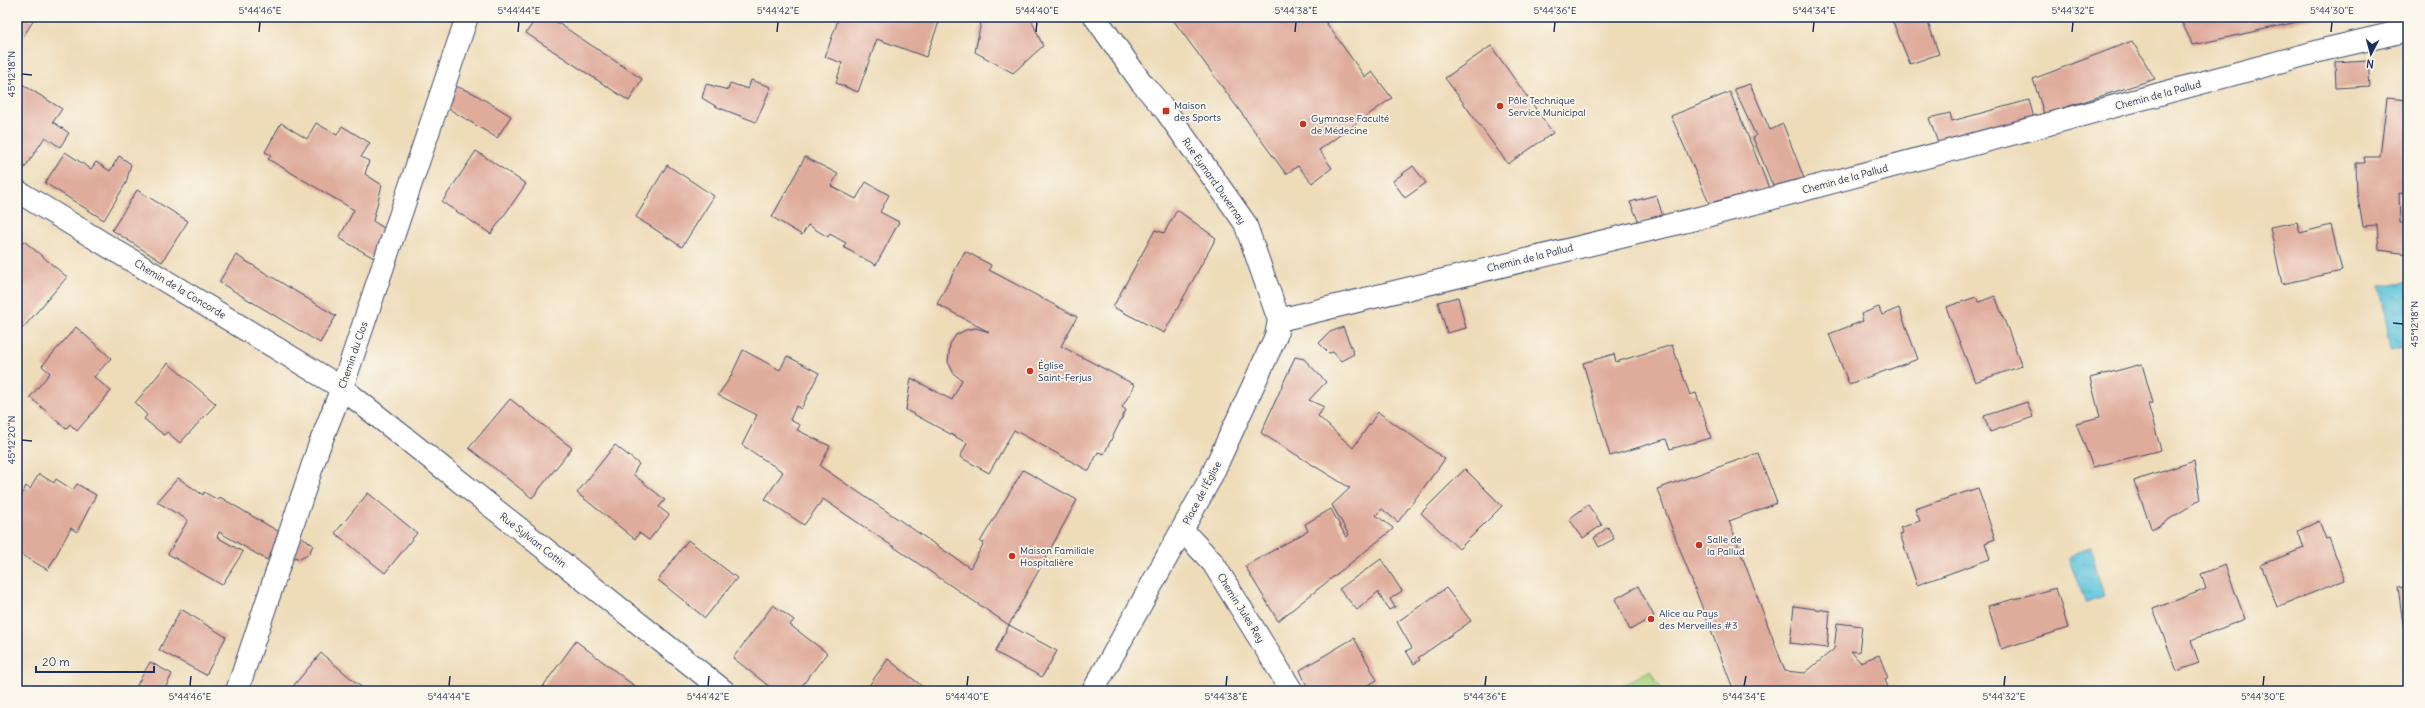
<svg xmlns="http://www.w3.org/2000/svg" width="2425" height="708" font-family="Delius,sans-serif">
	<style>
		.park { fill: url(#park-dots); stroke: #668471 }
		.water { fill: url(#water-ripples); stroke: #3d7a9d }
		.building { fill: #dfab9b }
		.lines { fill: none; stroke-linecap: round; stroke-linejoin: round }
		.street-casing { stroke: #3b496c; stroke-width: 24 }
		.street { stroke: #fff; stroke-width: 22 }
		.ticks { fill: none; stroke: #1b2f5e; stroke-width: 1.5 }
		.poi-dot { fill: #c8321e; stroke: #fbf7ec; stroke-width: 1.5 }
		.labels { text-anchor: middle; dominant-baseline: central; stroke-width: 3.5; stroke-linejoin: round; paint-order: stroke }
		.street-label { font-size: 10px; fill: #1b2f5e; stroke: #fbf7ec }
		.poi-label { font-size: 10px; fill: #1b2f5e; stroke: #fbf7ec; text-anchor: start }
		.neatline { fill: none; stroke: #1b2f5e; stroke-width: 1.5 }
		.ticks-label { font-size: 10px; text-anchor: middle; fill: #1b2f5e }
	</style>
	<defs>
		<pattern id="park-dots" width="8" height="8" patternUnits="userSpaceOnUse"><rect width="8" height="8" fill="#b2da84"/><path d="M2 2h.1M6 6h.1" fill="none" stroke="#98bb74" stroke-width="1.8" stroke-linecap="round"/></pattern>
		<pattern id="water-ripples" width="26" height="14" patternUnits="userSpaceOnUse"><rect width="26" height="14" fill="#5fc4dc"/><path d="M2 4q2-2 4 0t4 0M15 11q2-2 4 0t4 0" fill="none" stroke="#4ea0b6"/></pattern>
	</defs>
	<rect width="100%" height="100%" fill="#fbf7ec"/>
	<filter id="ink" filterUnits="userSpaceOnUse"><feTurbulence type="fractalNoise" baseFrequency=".025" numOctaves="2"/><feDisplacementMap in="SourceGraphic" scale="8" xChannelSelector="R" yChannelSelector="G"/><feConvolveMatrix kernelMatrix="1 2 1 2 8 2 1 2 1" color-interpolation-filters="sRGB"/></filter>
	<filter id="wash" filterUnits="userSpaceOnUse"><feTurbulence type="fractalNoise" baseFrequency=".012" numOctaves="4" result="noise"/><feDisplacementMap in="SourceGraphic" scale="16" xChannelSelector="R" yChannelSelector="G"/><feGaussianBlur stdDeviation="0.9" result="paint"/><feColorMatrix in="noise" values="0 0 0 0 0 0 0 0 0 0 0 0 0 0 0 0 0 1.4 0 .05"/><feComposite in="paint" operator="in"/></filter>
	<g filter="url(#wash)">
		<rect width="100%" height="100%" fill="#eedcb9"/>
		<path class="park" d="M1651,670L1662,691H1612Z"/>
		<path class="water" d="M2407,281L2408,345L2391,350L2380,286Z
			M2090,546L2104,597L2086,603L2069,557Z"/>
		<g id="blocks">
			<path class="building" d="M18,17H26L33,21L20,42L17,40Z
				M537,17H549L642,79L629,101L526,33Z
				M839,17H874L883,20L884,17H941L926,57L877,39L858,92L836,83L842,63L825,57Z
				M982,17H1030L1043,46L1013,73L975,52Z
				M1171,17H1322L1365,77L1372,72L1392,98L1319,150L1332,168L1312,183L1298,166L1286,174Z
				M1891,17H1926L1939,54L1910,64Z
				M2179,17H2315V18L2193,45Z
				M2132,41L2155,79L2044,114L2033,79Z
				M1491,46L1553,133L1508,164L1445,78Z
				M2368,60L2370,86L2336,88L2335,62Z
				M751,80L771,87L756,122L717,107L702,98L706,84L728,90L730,83L748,89Z
				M17,81L62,109L53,122L69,133L60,147L45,137L20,175L17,173Z
				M1750,84L1770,130L1783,124L1804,178L1773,186L1753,138L1756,136L1734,89Z
				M453,85L473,93L511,116L497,138L446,107Z
				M1730,92L1769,188L1709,203L1671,116Z
				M2387,98L2408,100V194L2399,193L2400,223H2408V254L2379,250L2377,225L2363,226L2357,193L2356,163H2365L2364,157H2380Z
				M2029,100L2034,118L1938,143L1929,118L1950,113L1952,121Z
				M281,123L307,139L316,123L337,135L342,126L370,143L361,157L369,161L365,174L382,185L373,221L384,228L374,258L339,238L354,210L268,159L271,155L265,152Z
				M476,151L526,184L491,234L442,202Z
				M65,152L91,169L96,162L110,171L119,156L131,164L126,183L104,220L45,183Z
				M805,157L838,174L831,186L856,199L866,182L889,195L880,212L899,222L876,265L843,247L846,243L830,234L828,237L808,225L802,235L772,217Z
				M667,165L714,196L682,247L636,217Z
				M1413,166L1426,183L1405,198L1393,181Z
				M137,190L188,221L162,262L112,230Z
				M1656,195L1663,216L1639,222L1630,202Z
				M1177,210L1216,238L1164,333L1113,307L1155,230L1164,233Z
				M2297,222L2300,233L2331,225L2342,271L2282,284L2270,227Z
				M24,241L67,277L23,328L17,323V249Z
				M965,251L991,265L989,270L1077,317L1061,346L1135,385L1122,407L1126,410L1104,454L1098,452L1089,471L1014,430L989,473L960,457L967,443L906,410L911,378L952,400L962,380L954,374L948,362L950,344L956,335L966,330L976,328L989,332L937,304Z
				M236,255L336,316L320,343L219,282Z
				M1995,296L2022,366L1975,382L1946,307L1976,297L1979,302Z
				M1458,297L1466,328L1447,333L1438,302Z
				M1879,307L1882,315L1899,308L1918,359L1849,384L1829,334L1863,321L1861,314Z
				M76,327L111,358L94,377L111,391L77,431L70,424L66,429L30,397L50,373L42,366Z
				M1343,327L1354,354L1341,361L1333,352L1329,353L1319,343L1330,332Z
				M1672,345L1690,395L1696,393L1711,438L1670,449L1666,439L1610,456L1583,363L1614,354L1616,362Z
				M743,350L780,370L787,356L819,373L801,409L796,406L790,420L800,425L797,430L830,446L820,466L970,568L984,543L980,542L1023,470L1077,500L1009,625L823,499L804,525L765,499L783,472L742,445L757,415L718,395L730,378Z
				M1295,357L1304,359L1326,382L1309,400L1324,407L1318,416L1353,448L1378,412L1445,459L1398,522L1382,509L1376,515L1393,528L1392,530L1278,621L1245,566L1308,531L1305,524L1331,509L1346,537L1349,535L1332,505L1350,488L1261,433Z
				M168,363L216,404L180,443L167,432L164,435L144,419L147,415L135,403Z
				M2142,364L2153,403L2148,404L2161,450L2093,467L2076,423L2100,417L2090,378Z
				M510,399L572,448L532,498L469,448Z
				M2027,402L2033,417L1990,432L1984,416Z
				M615,445L639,464L633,474L665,500L659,507L669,515L649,540L639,533L635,539L577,493Z
				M1758,453L1777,503L1729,521L1785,671L1805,673L1834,649L1837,623L1862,626L1859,652L1851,651L1860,662L1879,655L1888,678L1885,679L1889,691H1734L1657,489Z
				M2194,461L2200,500L2152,530L2134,481Z
				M1465,469L1502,506L1459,549L1421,513Z
				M39,474L54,483L56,479L73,490L77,484L96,495L77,532L71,528L48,570L17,552V504L26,486L30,489Z
				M178,478L203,495L204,492L218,500L220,497L281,533L267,560L219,532L217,537L243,552L222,585L168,554L188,520L157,502Z
				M1978,488L1995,539L1985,543L1990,559L1917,585L1900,534L1903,533L1900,528L1920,521L1915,509Z
				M368,493L417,533L385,573L335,533Z
				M1588,505L1602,525L1583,538L1569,519Z
				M2319,521L2326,539L2329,538L2345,580L2277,607L2261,565L2304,548L2298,531Z
				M1608,527L1614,539L1599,547L1594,538Z
				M297,533L313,545L309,554L300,559L289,555Z
				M688,540L737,578L705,618L658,580Z
				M1381,559L1402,591L1390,599L1395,607L1389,610L1378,592L1357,610L1339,589Z
				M2225,565L2245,619L2191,640L2199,663L2177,671L2153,609L2206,589L2201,574Z
				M1638,586L1654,616L1630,630L1615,599Z
				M2408,587V651H2407L2398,588Z
				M1446,588L1471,621L1418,658L1420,660L1414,664L1406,651L1412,648L1397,622Z
				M2056,588L2068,628L2001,649L1988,606Z
				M773,605L794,620L790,625L827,653L798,691H775L733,658Z
				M1794,606L1830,611L1827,648L1790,643Z
				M181,609L226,637L206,675L159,650Z
				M1009,625L1057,651L1042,677L995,652Z
				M1354,638L1377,680L1358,691H1309L1300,670Z
				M576,641L641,691H550L543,686Z
				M321,653L366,691H289Z
				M888,659L928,691H865Z
				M150,662L172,674L164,691H148L137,685Z"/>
		</g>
	</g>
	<g filter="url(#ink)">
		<use href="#blocks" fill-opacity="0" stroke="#3b496c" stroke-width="1"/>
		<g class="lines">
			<defs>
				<path id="street" d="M1095,17L1141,82L1166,111L1245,223L1279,320
					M17,191L342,388L724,691
					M1279,320L1703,217L2327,49L2408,30
					M1182,530L1213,563L1292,691
					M237,691L318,449L342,388L467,17
					M1093,691L1210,479L1276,336L1279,320"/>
			</defs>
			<use href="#street" class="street-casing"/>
			<use href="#street" class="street"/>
		</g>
	</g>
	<path class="ticks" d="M259,32L260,22M518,32L519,22M777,32L778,22M1036,32L1037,22M1295,32L1296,22M1554,32L1555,22M1813,32L1814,22M2072,32L2073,22M2331,32L2332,22M22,74L32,75M2393,323L2403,324M22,440L32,441M190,686L191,676M449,686L450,676M708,686L709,676M967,686L968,676M1226,686L1227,676M1485,686L1486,676M1744,686L1746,676M2004,686L2005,676M2263,686L2264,676"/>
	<g class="poi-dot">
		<circle cx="1500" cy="106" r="4"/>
		<rect x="1162" y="107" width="8" height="8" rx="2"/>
		<circle cx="1303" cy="124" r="4"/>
		<circle cx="1030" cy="371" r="4"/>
		<circle cx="1699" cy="545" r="4"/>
		<circle cx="1012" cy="556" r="4"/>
		<circle cx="1651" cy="619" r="4"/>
	</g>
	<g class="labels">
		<g class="street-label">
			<text transform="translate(2158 95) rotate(-15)">Chemin de la Pallud</text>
			<text transform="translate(1845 179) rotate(-15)">Chemin de la Pallud</text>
			<text transform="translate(1214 181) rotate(55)">Rue Eymard Duvernay</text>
			<text transform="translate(1530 258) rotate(-14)">Chemin de la Pallud</text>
			<text transform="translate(180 289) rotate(31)">Chemin de la Concorde</text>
			<text transform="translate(353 355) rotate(-71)">Chemin du Clos</text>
			<text transform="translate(1202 493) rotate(-62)">Place de l'Église</text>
			<text transform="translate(533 540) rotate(38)">Rue Sylvian Cottin</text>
			<text transform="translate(1241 608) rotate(58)">Chemin Jules Rey</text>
		</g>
		<g class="poi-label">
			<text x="1508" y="100">Pôle Technique<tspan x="1508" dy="12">Service Municipal</tspan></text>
			<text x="1174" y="105">Maison<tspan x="1174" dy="12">des Sports</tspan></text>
			<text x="1311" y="118">Gymnase Faculté<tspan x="1311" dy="12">de Médecine</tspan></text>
			<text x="1038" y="365">Église<tspan x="1038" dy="12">Saint-Ferjus</tspan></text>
			<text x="1707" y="539">Salle de<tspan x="1707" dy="12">la Pallud</tspan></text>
			<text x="1020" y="550">Maison Familiale<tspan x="1020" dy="12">Hospitalière</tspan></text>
			<text x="1659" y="613">Alice au Pays<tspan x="1659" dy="12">des Merveilles #3</tspan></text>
		</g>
	</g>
	<rect width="2425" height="708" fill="none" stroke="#fbf7ec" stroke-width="44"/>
	<g transform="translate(2371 54) rotate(186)" stroke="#fbf7ec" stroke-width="3" paint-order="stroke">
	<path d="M0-3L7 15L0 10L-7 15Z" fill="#1b2f5e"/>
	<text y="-6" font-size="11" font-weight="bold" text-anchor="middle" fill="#1b2f5e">N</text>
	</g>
	<path d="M36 666v6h118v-6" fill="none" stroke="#1b2f5e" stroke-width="2"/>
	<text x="42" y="666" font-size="12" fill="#1b2f5e" stroke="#fbf7ec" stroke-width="3" paint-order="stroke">20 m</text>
	<rect x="22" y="22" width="2381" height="664" class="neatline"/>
	<g class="ticks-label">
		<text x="260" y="14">5°44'46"E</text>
		<text x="519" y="14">5°44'44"E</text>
		<text x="778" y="14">5°44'42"E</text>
		<text x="1037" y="14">5°44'40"E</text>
		<text x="1296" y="14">5°44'38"E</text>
		<text x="1555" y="14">5°44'36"E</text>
		<text x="1814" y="14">5°44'34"E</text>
		<text x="2073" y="14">5°44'32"E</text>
		<text x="2332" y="14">5°44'30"E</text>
		<text transform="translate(11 74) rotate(-90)" y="4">45°12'18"N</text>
		<text transform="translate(2414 324) rotate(-90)" y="4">45°12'18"N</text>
		<text transform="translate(11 440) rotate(-90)" y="4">45°12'20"N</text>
		<text x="190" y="700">5°44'46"E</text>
		<text x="449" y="700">5°44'44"E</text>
		<text x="708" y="700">5°44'42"E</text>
		<text x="967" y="700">5°44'40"E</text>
		<text x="1226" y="700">5°44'38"E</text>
		<text x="1485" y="700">5°44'36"E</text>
		<text x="1744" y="700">5°44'34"E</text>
		<text x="2004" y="700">5°44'32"E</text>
		<text x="2263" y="700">5°44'30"E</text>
	</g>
</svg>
